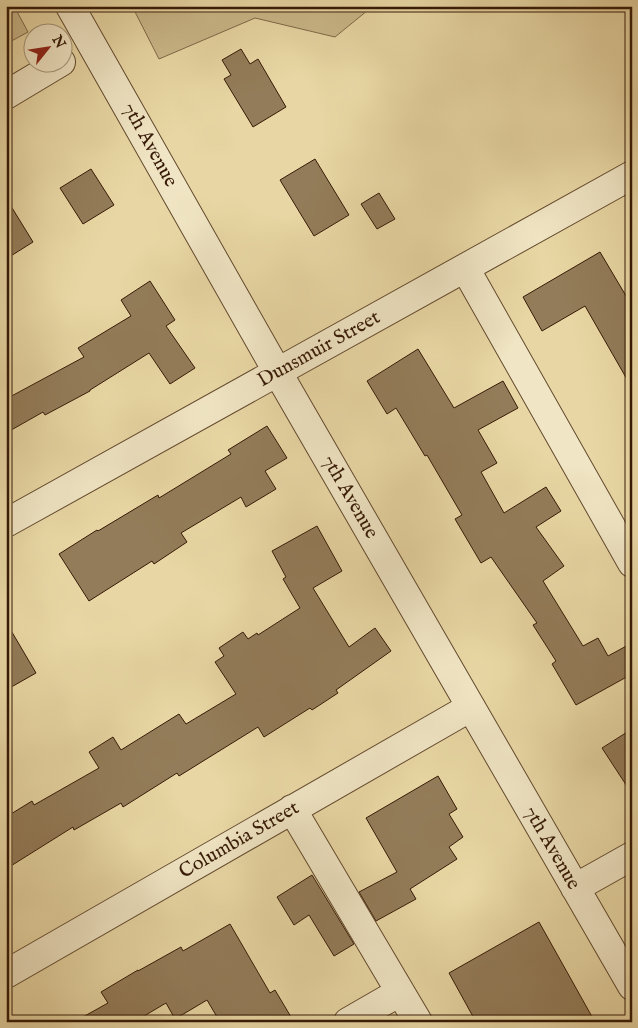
<svg xmlns="http://www.w3.org/2000/svg" width="638" height="1028" font-family="'IM FELL English',serif">
	<style>
		.green { fill: #cab789; stroke: #806848 }
		.building { fill: #937c59; stroke: #361a07 }
		.lines { fill: none; stroke-linecap: round; stroke-linejoin: round }
		.minor-casing { stroke: #62492e; stroke-width: 30 }
		.minor { stroke: #f0e5c4; stroke-width: 28 }
		.labels { text-anchor: middle; dominant-baseline: central; stroke-width: 4; stroke-linejoin: round; paint-order: stroke }
		.street-label { font-size: 20px; fill: #361a07; stroke: #f0e5c4 }
	</style>
	<rect width="100%" height="100%" fill="#e8d7a4"/>
	<filter id="stains"><feTurbulence type="fractalNoise" baseFrequency=".004" numOctaves="4"/><feColorMatrix values="0 0 0 0 .2 0 0 0 0 .09 0 0 0 0 .02 0 0 0 .5 -.17"/></filter>
	<radialGradient id="worn" r=".72"><stop offset=".6" stop-color="#630" stop-opacity="0"/><stop offset="1" stop-color="#630" stop-opacity=".3"/></radialGradient>
	<path class="green" d="M6,6H14L28,32L6,44Z
		M132,6H373L335,37L255,18L159,59Z"/>
	<path class="building" d="M241,49L250,64L258,59L286,107L253,127L224,79L231,75L222,60Z
		M315,159L349,215L314,236L280,180Z
		M91,169L114,205L83,224L60,188Z
		M379,193L395,219L377,229L361,204Z
		M6,198L33,242L6,259Z
		M600,252L632,306V388L585,306L542,331L523,297Z
		M150,281L175,320L166,326L195,368L170,384L149,353L90,390V391L45,415L43,412L6,433V399L84,357L78,348L131,316L121,300Z
		M418,349L454,408L503,381L518,408L478,430L497,463L481,472L504,513L546,487L561,511L536,527L564,566L543,581L583,646L598,638L608,656L632,643V674L576,705L552,664L556,661L533,625L537,623L491,557L481,563L455,519L462,515L427,455L425,456L396,408L387,414L367,381Z
		M267,426L287,458L265,471L276,489L246,507L241,497L181,533L187,542L154,564L152,561L89,601L59,554L97,530L98,531L158,495L159,498L231,454L228,450Z
		M317,526L342,571L313,588L349,647L375,628L391,651L336,690L338,693L312,710L310,708L264,737L258,727L179,776L177,773L123,807L121,803L74,830L73,827L6,869V817L32,801L34,805L99,768L89,752L113,737L121,750L179,714L186,724L236,694L215,662L224,656L219,648L243,632L248,639L257,633L258,635L300,608L283,579L286,577L272,551Z
		M6,622L36,673L6,690Z
		M632,729V794L602,748Z
		M438,776L457,809L449,814L463,837L449,847L457,859L410,889L416,899L376,921L359,892L397,872L366,818Z
		M312,875L354,944L334,956L309,915L294,925L277,897Z
		M539,922L595,1022H476L449,973Z
		M230,924L270,993L275,990L294,1022H220L207,1000L175,1019L166,1003L134,1022H74L108,1003L101,992L138,970V971L181,947L183,951Z"/>
	<g class="lines">
		<defs>
			<path id="minor" d="M70,6L278,373L632,986
				M6,95L61,62
				M465,268L632,563
				M6,523L632,175
				M292,809L418,1022
				M575,888L632,856
				M6,974L471,707
				M348,1022L400,992"/>
		</defs>
		<use href="#minor" class="minor-casing"/>
		<use href="#minor" class="minor"/>
	</g>
	<g class="labels">
		<g class="street-label">
			<text transform="translate(150 145) rotate(61)">7th Avenue</text>
			<text transform="translate(319 349) rotate(-29)">Dunsmuir Street</text>
			<text transform="translate(350 497) rotate(60)">7th Avenue</text>
			<text transform="translate(239 840) rotate(-30)">Columbia Street</text>
			<text transform="translate(552 848) rotate(60)">7th Avenue</text>
		</g>
	</g>
	<rect width="638" height="1028" fill="none" stroke="#e8d7a4" stroke-width="25"/>
	<rect x="8" y="8" width="623" height="1013" fill="none" stroke="#361a07" stroke-width="2.5"/>
	<rect x="12" y="12" width="613" height="1003" fill="none" stroke="#361a07"/>
	<g transform="translate(48 48) rotate(60)"><circle r="24" fill="#f0e5c4" stroke="#a69478"/>
	<path d="M0-4L9 19L0 12L-9 19Z" fill="#8f2418"/>
	<text y="-8" font-size="14" font-weight="bold" text-anchor="middle" fill="#361a07">N</text>
	</g>
	<rect width="100%" height="100%" filter="url(#stains)"/>
	<rect width="100%" height="100%" fill="url(#worn)"/>
</svg>
